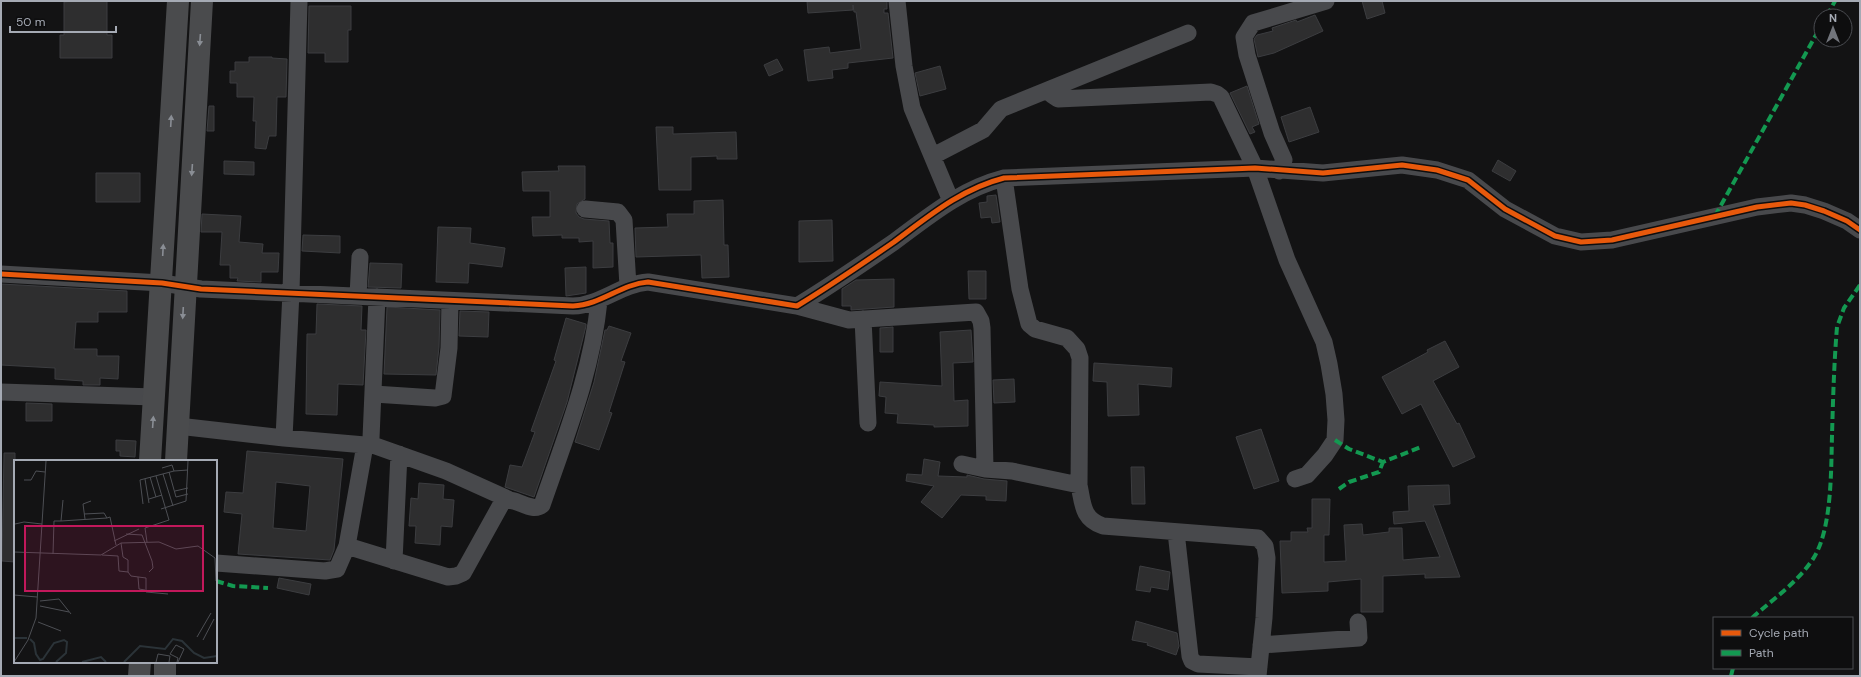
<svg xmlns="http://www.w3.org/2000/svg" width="1861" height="677" font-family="'DM Sans',sans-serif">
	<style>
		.building { fill: #2e2e2f; stroke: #3c3d40; fill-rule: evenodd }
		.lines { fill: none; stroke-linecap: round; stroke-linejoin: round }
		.minor { stroke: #48494c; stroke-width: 17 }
		.highway { stroke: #4a4b4d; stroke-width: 22 }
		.quiet { stroke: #139951; stroke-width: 4; stroke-dasharray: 8 4; stroke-linecap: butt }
		.cycleway-casing { stroke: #0e0e0f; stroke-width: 8 }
		.cycleway { stroke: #e8590c; stroke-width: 5 }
		.oneway { fill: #8a8e95 }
		.inset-river { fill: none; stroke: #2b3338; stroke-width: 2 }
		.inset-road { fill: none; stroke: #4d4f54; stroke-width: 1 }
		.view { fill: #c2185b; fill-opacity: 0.15; stroke: #c2185b; stroke-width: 2 }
		.inset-edge { fill: none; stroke: #a5aab4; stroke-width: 2 }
	</style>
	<rect width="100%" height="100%" fill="#131314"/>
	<path class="building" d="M73,1H107V35H112V58H60V35H64V2Z
		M807,1H887V9H884V13H888L893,58L848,63V68L832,70L833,78L808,81L804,50L829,47L830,53L861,49L856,12H854L853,5V10L808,13Z
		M1362,1H1382L1385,13L1367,19Z
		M309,6H351V30H348V62H325V53H308Z
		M1315,15L1323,31L1274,53L1258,57L1254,39L1257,35L1273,31L1272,28L1296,20L1297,22Z
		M249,57H272V58L287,59L286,97H277L276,136H269L266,149L255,148L256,121H253L254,97H237V83H230V71H235V62H249Z
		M777,59L783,70L769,76L764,65Z
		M940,66L946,89L920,96L915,73Z
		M1247,86L1259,124L1252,127L1255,132L1250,134L1230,93Z
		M209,106H214V131H207Z
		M1310,107L1319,132L1289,142L1281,117Z
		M656,127H673V134L736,132L737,159H717V156L691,157V190H659Z
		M1498,160L1516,171L1510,181L1492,171Z
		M224,161L254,162V175L224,174Z
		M558,166H585V199L577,204L576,213L579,217L584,219L609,221L610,243H613V267L593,268V241L579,242V238H562V235L533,236L532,217H550V191H523L522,172L559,171Z
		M96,173H140V202H96Z
		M996,195L1000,222L992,223L991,217L981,218L979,203L987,202V196Z
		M723,200L724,245H728L729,277L702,278L701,255L636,257L635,228L668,227L667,214H694V201Z
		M202,214L241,216L239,242L263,244L262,253H279L278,272H261V282L237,281L238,278H230V265H220L222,232H201Z
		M832,220L833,261L799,262V221Z
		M438,227L471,228L470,243L505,248L502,267L469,263L468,283L436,282Z
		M303,235L340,236V253L302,251Z
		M370,263L402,264L401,288L368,287Z
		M586,267V293L566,296L565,268Z
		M968,271H986V299H969Z
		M894,279V307L851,310V306H842V289L856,280Z
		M1,284L127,291V312H98V322H76L74,349H97V356H119L118,379L100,378V385H83V381L55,379V368L1,365Z
		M317,304L362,306L361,330H366L363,385L338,384L337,415L306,414L307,334H316Z
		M387,307L440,310L439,347L436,375L384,374Z
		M460,311L489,312L488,337L459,336Z
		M566,318L586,324V326L567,402L534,497L505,487L510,465L522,467L535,432L531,431L556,361L554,360Z
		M609,326L631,333L621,361L625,362L609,412L612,413L599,450L575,442L594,382L605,330H607Z
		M893,327V352H880V328Z
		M971,330L973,362L953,363L954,401L968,400V426L934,427V425L897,423L898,414L885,413L886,397L879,396L880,382L942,386L940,332Z
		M1445,341L1459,367L1433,381L1457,424L1459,423L1475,457L1453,467L1421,404L1402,414L1382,377L1428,352L1427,350Z
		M1094,363L1172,368L1171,387L1138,384L1139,415L1108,416L1107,382L1093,381Z
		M1014,379L1015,402L994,403L993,380Z
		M26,403L52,404V421H26Z
		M1261,429L1279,481L1254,489L1236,437Z
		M116,440L136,441L135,457L120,456V451H116Z
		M247,451L343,459L334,550L330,560L238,554L242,514L224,512L226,492L243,493ZM276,482L310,486L306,531L273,528Z
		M4,453H15V562L2,561Z
		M924,459L940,462L938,476L967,477V475L984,479L1007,481L1006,501L986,500V496L961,495L942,518L921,502L934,486L906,481L907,474L922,475Z
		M1131,467H1144L1145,504H1132Z
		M419,483L444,485L443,499L454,500L452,527L441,526L440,545L415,543L416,526H409L411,498L418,499Z
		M1449,485L1450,504L1433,505L1460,577L1425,578V574L1383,576V612H1361V579L1328,582V591L1282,593L1280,541H1291V532H1308L1307,528H1312V499H1330L1329,535H1324V562L1346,561L1344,525L1362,524L1363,535L1389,532V528H1402L1403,560L1425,558L1440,557L1425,521L1394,524L1393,512L1409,511L1408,486Z
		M1140,566L1170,572L1168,590L1151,587L1150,592L1136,590Z
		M279,578L311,584L309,595L277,588Z
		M1136,621L1177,633L1179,646L1176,655L1147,645L1148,643L1132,640Z"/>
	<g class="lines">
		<path class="minor" d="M897,1L904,66L912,108L951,201
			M1051,89L1052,95L1058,99L1211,92L1217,94L1221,97L1255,168L1287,260L1324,342L1329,364L1334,394L1336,420L1335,440L1325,455L1307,475L1295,479
			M933,156L983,130L1001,109L1188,33
			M1279,171L1284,160L1272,133L1247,55L1244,37L1253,23L1326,1
			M585,209L618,212L624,220L628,286
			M1,274L162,283L201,289L573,306C601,305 621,284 648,282L797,306C830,286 862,264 894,242C929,216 961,189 1004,178L1255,168L1323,173L1402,165L1437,170L1468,180L1505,209L1555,236L1581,242L1612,240L1757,207L1791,203L1805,205L1824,211L1847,221L1860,230
			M358,296L360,257
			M797,306L849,320L976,312L981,321L982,328L985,469L1012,471L1079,485L1080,358L1077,349L1067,338L1035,329L1029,324L1020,289L1004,178
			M863,319L868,423
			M1,392L154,397
			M374,394L435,398L443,396L449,348L450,301
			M178,426L284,438L291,292L299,1
			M284,438L365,445L370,444L371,438L377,297
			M370,444L446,471L508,499
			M962,464L985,469
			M1079,485C1083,504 1082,519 1103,526L1258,538L1265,546L1267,558L1264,618L1258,676
			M1176,532L1190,656L1192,661L1198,664L1259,667
			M347,546L448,577L456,576L463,573L503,501C516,496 531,514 542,505C565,438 592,372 599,301
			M394,561L399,454
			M216,563L325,571L337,569L347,546L365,445
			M1261,645L1359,638L1358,622"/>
		<path class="highway" d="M150,461L178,1
			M176,461L202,1
			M139,676L140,662
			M165,676V662"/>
		<path class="quiet" d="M1827,16L1835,1
			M1715,216L1821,26
			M1335,440L1349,449L1383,462L1421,447
			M1339,489L1349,482L1379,472L1383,462
			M216,581L233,586L268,588
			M1752,618C1774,598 1796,584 1813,559C1832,530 1831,471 1832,436C1833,400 1834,363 1837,327L1844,308L1860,285
			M1731,676L1733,668"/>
		<defs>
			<path id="cycleway" d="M1,274L162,283L201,289L573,306C601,305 621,284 648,282L797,306C830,286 862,264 894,242C929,216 961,189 1004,178L1255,168L1323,173L1402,165L1437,170L1468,180L1505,209L1555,236L1581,242L1612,240L1757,207L1791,203L1805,205L1824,211L1847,221L1860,230"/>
		</defs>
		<use href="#cycleway" class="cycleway-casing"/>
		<use href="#cycleway" class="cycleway"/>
	</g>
	<defs><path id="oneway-solid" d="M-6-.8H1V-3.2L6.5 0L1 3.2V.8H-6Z"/></defs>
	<g class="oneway">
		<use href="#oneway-solid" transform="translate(200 40) rotate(94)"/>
		<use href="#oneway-solid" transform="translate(171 121) rotate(-87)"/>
		<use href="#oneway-solid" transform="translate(192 170) rotate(94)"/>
		<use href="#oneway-solid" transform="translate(163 250) rotate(-87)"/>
		<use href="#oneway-solid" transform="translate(183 313) rotate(93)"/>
		<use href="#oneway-solid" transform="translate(153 422) rotate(-86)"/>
	</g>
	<g transform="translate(14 460)">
		<rect width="203" height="203" fill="#131314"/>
		<path class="inset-river" d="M0,178H13M16,179L20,183L22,194L26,200L29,199L40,183L50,180L53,182L52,193L42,202M68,202L87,197L92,202M110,202L126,186L151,189L159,179L168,181L180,193L190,198L203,196"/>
		<path class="inset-road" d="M160,11L174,10M155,12L162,37L174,34M149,14L159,46M136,17L142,37M131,19L135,43M10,20H17L22,11L31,12M161,31L174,28M135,39L148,35M49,40L47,61L93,58M129,44L126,20L160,11L158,5L148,8M147,49L172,41L174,1M70,54L90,53L93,58L96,57L102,85M71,59L69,44L77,41M1,64L10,62L28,64M112,74L128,75L138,101L139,108L135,112M100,81L125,69M133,82L131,68L155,60L142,16M0,92L87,95L107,83L145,82L162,89L184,86L201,98L202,121M39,94L40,61H47M88,95L104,96L105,111L114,112V100L109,97L107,83M114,112L117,116L132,118V132L154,134M124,117L125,129L131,130M0,135L23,137M26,141L45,139L57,154M26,146L55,152M24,162L47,171M183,177L197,153M189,180L200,159M0,202L14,180L22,158L32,1M142,202L144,194L156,196L155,202M163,202L164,198L156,194L162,185L170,189L164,202"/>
		<path class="view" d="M11,66H189V131H11Z"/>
		<rect width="203" height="203" class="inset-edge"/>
	</g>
	<rect width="1861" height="677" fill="none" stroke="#a5aab4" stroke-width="4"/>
	<rect x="1713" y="617" width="140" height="52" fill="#0e0e0f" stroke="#4a4c51"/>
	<rect x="1721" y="630" width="20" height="6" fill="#e8590c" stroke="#4a4c51"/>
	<text x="1749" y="637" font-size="12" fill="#a5aab4">Cycle path</text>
	<rect x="1721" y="650" width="20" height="6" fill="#139951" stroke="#4a4c51"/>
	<text x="1749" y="657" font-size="12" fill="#a5aab4">Path</text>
	<g transform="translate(1833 28)"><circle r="19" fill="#0e0e0f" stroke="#4a4c51"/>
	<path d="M0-3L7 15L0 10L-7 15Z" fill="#72757c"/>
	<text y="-6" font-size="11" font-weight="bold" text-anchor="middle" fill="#a5aab4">N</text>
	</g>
	<path d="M10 26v6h106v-6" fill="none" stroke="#a5aab4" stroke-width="2"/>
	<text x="16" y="26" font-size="12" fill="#a5aab4" stroke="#0e0e0f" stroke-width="3" paint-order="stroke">50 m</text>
</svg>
